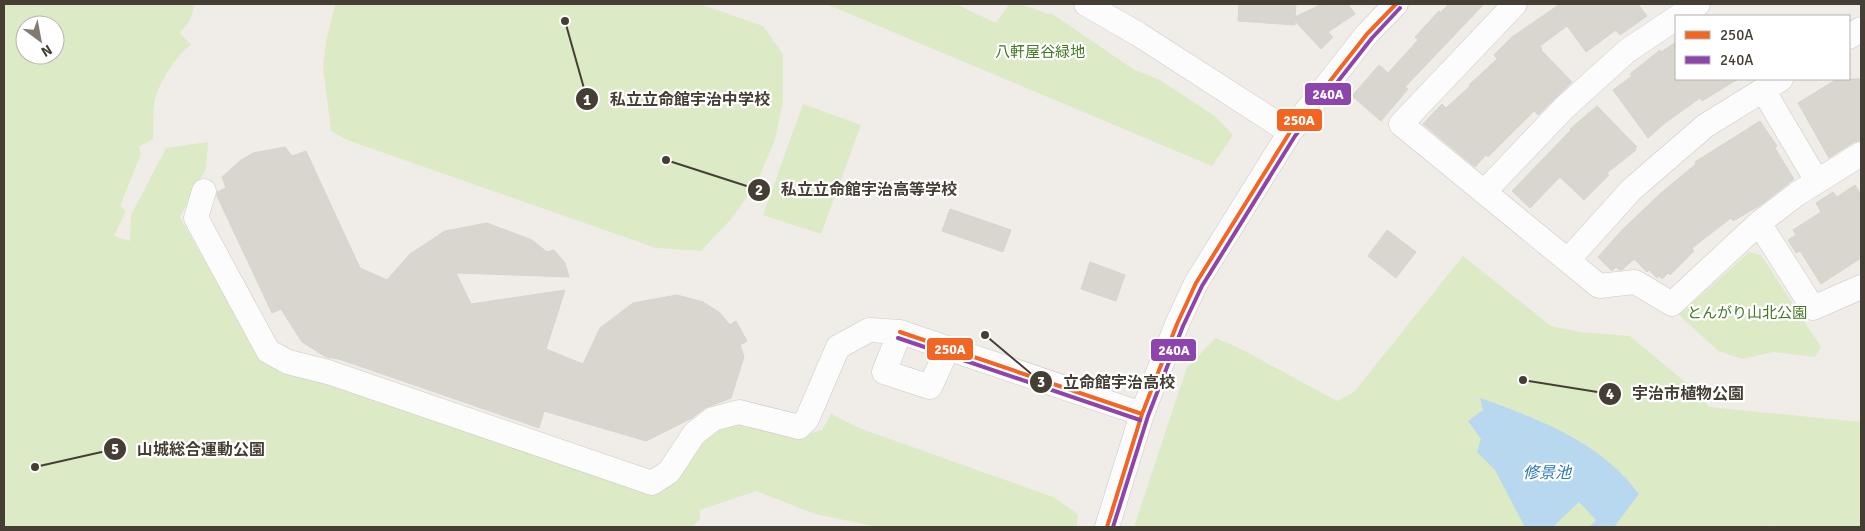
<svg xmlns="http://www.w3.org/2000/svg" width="1865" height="531" font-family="Signika,'Noto Sans JP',sans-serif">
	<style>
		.green { fill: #ddeac6; fill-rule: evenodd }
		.water { fill: #b7d8ef }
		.building { fill: #d9d6d0; stroke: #d8d4cd }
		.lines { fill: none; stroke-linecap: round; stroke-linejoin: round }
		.minor-casing { stroke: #ccc9c4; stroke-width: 25 }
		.minor { stroke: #fdfcfc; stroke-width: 24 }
		.bus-1-casing { stroke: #fff; stroke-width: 8 }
		.bus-2-casing { stroke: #fff; stroke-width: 8 }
		.bus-1 { stroke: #f26522; stroke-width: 4 }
		.bus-2 { stroke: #8e44ad; stroke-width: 4 }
		.labels { text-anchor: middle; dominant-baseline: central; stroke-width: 4.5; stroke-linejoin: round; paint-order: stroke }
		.park-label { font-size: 15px; fill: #457826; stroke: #fff }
		.water-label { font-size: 16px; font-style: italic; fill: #2b79b3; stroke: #fff }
		.leader { fill: none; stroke: #453e34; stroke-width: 2 }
		.callout-dot { fill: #453e34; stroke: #fff; stroke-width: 2 }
		.mark-label { font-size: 15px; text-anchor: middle; font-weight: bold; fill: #fff }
		.callout-label { font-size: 16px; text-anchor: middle; font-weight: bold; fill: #453e34; stroke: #fff; stroke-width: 4.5; stroke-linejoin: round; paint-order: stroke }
		.line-badge { stroke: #fff; stroke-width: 2 }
		.badge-label { font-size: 14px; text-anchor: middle; font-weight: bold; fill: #fff }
	</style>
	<rect width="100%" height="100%" fill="#f0ede8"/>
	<path class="green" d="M4,4H195L190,20L180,33L191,45C178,53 158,84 155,100C152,112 154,126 153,139L139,147L141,154L120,206L126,211L114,236L130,241L131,215L166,148L208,142L206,169L180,217L257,354L666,487L702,444L717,429L742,423L797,437L822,430L831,414L859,428L1053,497L1078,514L1077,527H878L815,514L756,491L700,510V519L692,527H4ZM25,25H55V55H25Z
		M335,4H700L763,26L783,54V101L775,140L756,184L732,218L701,251L656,248L347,140L331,131L323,67L326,41Z
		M826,4H956L996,23L1009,4H1021L1048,14L1051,13L1133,69L1160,80L1215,116L1233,135L1212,166Z
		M803,104L861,125L821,234L763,215Z
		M1749,252L1761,255L1821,347L1815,357L1773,352L1742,359L1718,351L1679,315Z
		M1463,256L1551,326L1581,332L1630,336L1702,396L1709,407L1861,422V527H1779L1773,525L1771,527H1134L1187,367L1216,338L1239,348L1337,401L1354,392Z"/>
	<path class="water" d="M1480,398C1539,419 1601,442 1639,494L1614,527H1589L1596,520L1579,502L1553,527H1525L1495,470L1477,452L1481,439L1468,421L1483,410Z"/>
	<path class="building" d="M1239,4H1296L1295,17L1322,4H1348L1355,14L1328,32L1333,37L1321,49L1295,21V25L1238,21Z
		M1449,4H1484L1405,87L1408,89L1381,121L1352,96L1379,65L1388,73L1418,40L1415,37L1439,11L1440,13Z
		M1560,4H1638L1647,16L1620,35L1616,30L1586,52L1567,26L1540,46L1542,49L1541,50L1572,82L1538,115L1534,111L1488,157L1486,155L1475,167L1423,124L1442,104L1446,108L1470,86L1469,85L1497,59L1494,55L1512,37Z
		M1676,42V79H1738L1702,101L1700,98L1665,123L1648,138L1613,90L1632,76L1630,74L1660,50L1661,52Z
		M1837,79H1861V140L1854,142L1829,158L1798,103Z
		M1597,106L1637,147L1635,148L1636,150L1607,173L1609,175L1584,200L1560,177L1530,208L1512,191L1571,130L1570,129Z
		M1760,121L1777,146L1775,148L1794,179L1762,204L1733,221L1731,218L1692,248L1694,251L1670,275L1668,273L1662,279L1659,276L1657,278L1649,270L1647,272L1634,259L1622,270H1619L1616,267L1612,271L1598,257L1622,230L1662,192L1696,164L1695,162Z
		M285,147L292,156L306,151L360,268L387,280L410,254L445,231L487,223L532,240L547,252L554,250L565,263L569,277L456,273L471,304L565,290L546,349L583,364L600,328L633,303L677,295L703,302L719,312L730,325L736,321L747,341L740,345L744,357L731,398L705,408L692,418L646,441L544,411L539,428L339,359L326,357L302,342L281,309L272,313L217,196V192L226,188L222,177L241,160L253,153Z
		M1855,185L1861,195V258L1821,284L1800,251L1796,253L1788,240L1796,235L1793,230L1821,212L1816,203L1833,192L1837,197Z
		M950,209L1011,230L1003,252L942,231Z
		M1387,230L1416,252L1396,278L1368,256Z
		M1090,262L1125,275L1116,301L1081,289Z"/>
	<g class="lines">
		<defs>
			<path id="minor" d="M1086,4L1138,34L1290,132
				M1515,4L1401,124L1599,286L1635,282L1672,304L1759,223L1797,194L1861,154
				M1679,16L1698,4
				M1849,37L1861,29
				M1763,90L1817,181
				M204,191L196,218L268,351L288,362L328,372L652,483L669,472L694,434L713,419L739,412L799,427L807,419L838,347L869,330L900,332L1142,414
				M1484,192L1564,108L1627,51L1676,18
				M1759,223L1813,308L1861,287
				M1568,260L1631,190L1705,126L1781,79
				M900,332L884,372L930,387L948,348
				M1107,527L1142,414L1177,324L1196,283L1290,132L1367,34L1396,4"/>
		</defs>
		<use href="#minor" class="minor-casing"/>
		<use href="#minor" class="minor"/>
		<defs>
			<path id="bus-1" d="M900,332L1142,414
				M1107,527L1142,414L1177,324L1196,283L1290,132L1367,34L1396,4"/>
			<path id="bus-2" d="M898,338L1140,420
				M1113,527L1148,416L1183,326L1202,286L1295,136L1372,38L1400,8"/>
		</defs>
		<use href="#bus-1" class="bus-1-casing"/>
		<use href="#bus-2" class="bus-2-casing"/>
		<use href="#bus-1" class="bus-1"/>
		<use href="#bus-2" class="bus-2"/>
	</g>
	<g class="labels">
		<g class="park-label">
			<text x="1040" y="52">八軒屋谷緑地</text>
			<text x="1747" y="313">とんがり山北公園</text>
		</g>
		<g class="water-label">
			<text x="1547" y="473">修景池</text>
		</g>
	</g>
	<path class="leader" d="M565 21L587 99M666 160L759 190M985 335L1041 382M1523 380L1610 394M35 467L115 449"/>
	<g class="callout-dot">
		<circle cx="565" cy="21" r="5"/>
		<circle cx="666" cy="160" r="5"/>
		<circle cx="985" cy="335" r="5"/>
		<circle cx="1523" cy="380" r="5"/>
		<circle cx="35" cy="467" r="5"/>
		<circle cx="587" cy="99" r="12"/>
		<circle cx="759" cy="190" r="12"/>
		<circle cx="1041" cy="382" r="12"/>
		<circle cx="1610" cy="394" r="12"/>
		<circle cx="115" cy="449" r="12"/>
	</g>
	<g class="mark-label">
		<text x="587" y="105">1</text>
		<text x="759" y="195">2</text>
		<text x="1041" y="387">3</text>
		<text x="1610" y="399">4</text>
		<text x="115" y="454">5</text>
	</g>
	<g class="callout-label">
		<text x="690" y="105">私立立命館宇治中学校</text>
		<text x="869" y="195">私立立命館宇治高等学校</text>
		<text x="1119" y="388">立命館宇治高校</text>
		<text x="1688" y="399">宇治市植物公園</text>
		<text x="201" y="455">山城総合運動公園</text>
	</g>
	<g class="line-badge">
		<rect x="1304" y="82" width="48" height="24" rx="5" fill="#8e44ad"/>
		<rect x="1276" y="108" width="47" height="24" rx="5" fill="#f26522"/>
		<rect x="926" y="337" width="48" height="24" rx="5" fill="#f26522"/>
		<rect x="1150" y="338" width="47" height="24" rx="5" fill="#8e44ad"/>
	</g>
	<g class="badge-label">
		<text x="1328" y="99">240A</text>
		<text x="1299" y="125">250A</text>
		<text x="950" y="354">250A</text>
		<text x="1174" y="355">240A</text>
	</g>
	<rect width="1865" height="531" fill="none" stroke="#453e34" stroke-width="10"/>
	<rect x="1675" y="15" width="175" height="65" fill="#ffffff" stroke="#b5b2ae"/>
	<rect x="1685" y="31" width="25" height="8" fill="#f26522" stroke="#b5b2ae"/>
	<text x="1720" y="40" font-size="15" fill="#453e34">250A</text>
	<rect x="1685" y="56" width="25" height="8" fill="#8e44ad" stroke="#b5b2ae"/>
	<text x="1720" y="65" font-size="15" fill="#453e34">240A</text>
	<g transform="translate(40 40) rotate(148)"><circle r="24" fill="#ffffff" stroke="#b5b2ae"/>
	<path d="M0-4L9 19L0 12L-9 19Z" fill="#817b73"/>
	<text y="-8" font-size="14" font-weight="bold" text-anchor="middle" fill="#453e34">N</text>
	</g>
</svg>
